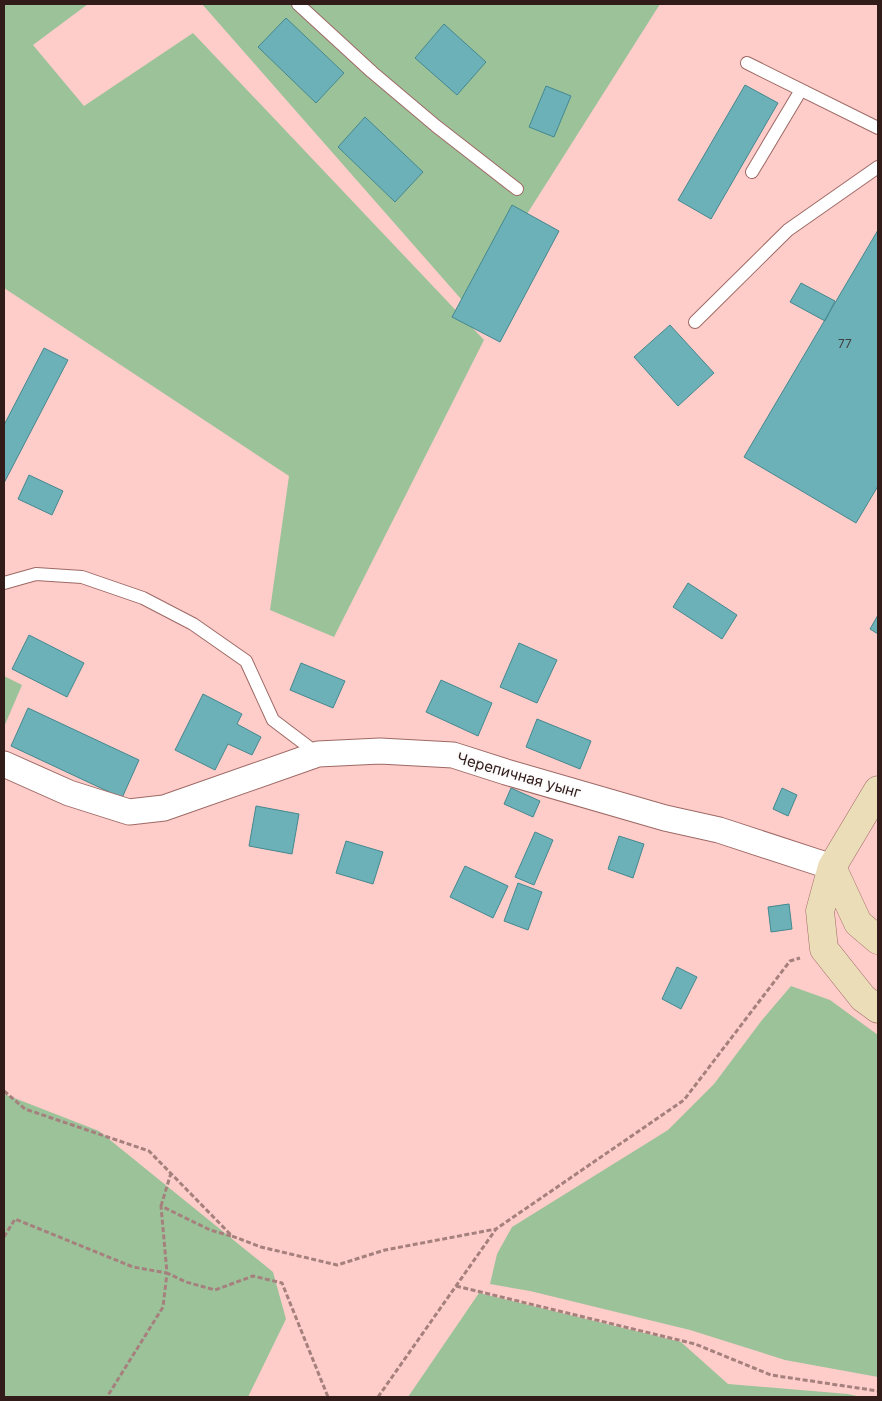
<svg xmlns="http://www.w3.org/2000/svg" width="882" height="1401" font-family="Inter,sans-serif">
	<style>
		.green { fill: #9cc29a }
		.building { fill: #6db1b8; stroke: #44888f }
		.lines { fill: none; stroke-linecap: round; stroke-linejoin: round }
		.lane-casing { stroke: #9e6965; stroke-width: 14 }
		.street-casing { stroke: #9e6965; stroke-width: 27 }
		.secondary-casing { stroke: #9e6965; stroke-width: 29 }
		.path { stroke: #a5807d; stroke-width: 3; stroke-dasharray: 5 2.5; stroke-linecap: butt }
		.lane { stroke: #fff; stroke-width: 12 }
		.street { stroke: #fff; stroke-width: 25 }
		.secondary { stroke: #ebddb8; stroke-width: 28 }
		.labels { text-anchor: middle; dominant-baseline: central; stroke-width: 4.5; stroke-linejoin: round; paint-order: stroke }
		.number-label { font-size: 12px; fill: #404142 }
		.street-label { font-size: 15px; fill: #311c1a; stroke: #fcfcfc }
	</style>
	<rect width="100%" height="100%" fill="#fecdc9"/>
	<path class="green" d="M4,4H88L33,45L84,106L193,33L484,340L334,637L270,610L289,476L4,288Z
		M202,4H660L468,307Z
		M4,676L22,685L4,727Z
		M791,986L830,1000L878,1035V1377L785,1360L690,1330L530,1291L490,1284L497,1254L512,1227L668,1130L714,1084L762,1020Z
		M4,1094L99,1131L273,1272L286,1319L248,1397H4Z
		M479,1293L681,1342L728,1384L848,1394L861,1397H408Z"/>
	<path class="building" d="M286,18L344,73L316,103L258,47Z
		M444,24L486,62L457,95L415,58Z
		M745,85L778,103L711,219L678,200Z
		M546,86L571,96L554,137L529,127Z
		M365,117L423,172L395,202L338,147Z
		M512,205L559,231L500,342L452,317Z
		M878,230V486L856,523L744,457Z
		M801,283L835,301L825,321L790,302Z
		M670,325L714,373L678,406L634,357Z
		M44,348L68,360L4,483V425Z
		M29,475L63,491L52,515L18,499Z
		M688,583L737,615L722,639L673,607Z
		M878,615V634L870,629Z
		M29,635L84,663L67,697L12,669Z
		M519,643L557,660L537,703L500,687Z
		M301,663L345,681L333,708L290,690Z
		M441,680L492,703L478,736L426,712Z
		M203,694L242,714L237,724L261,737L252,755L228,744L215,770L175,750Z
		M28,708L139,760L122,798L11,746Z
		M537,719L591,741L580,769L526,747Z
		M511,788L540,801L533,817L504,804Z
		M782,788L797,795L788,816L773,809Z
		M256,806L299,814L292,854L249,846Z
		M535,832L553,840L534,885L515,877Z
		M619,836L644,844L633,878L608,869Z
		M346,841L383,852L373,884L336,873Z
		M465,866L508,886L493,918L450,897Z
		M518,883L542,892L528,930L504,921Z
		M789,904L792,929L771,932L768,907Z
		M677,967L697,977L681,1009L662,999Z"/>
	<g class="lines">
		<defs>
			<path id="lane" d="M298,4L372,72L436,126L517,189
				M747,63L878,128
				M752,172L801,90
				M695,322L788,230L878,167
				M4,583L36,574L82,577L143,598L193,624L246,661L273,720L318,754"/>
			<path id="street" d="M4,764L69,793L129,812L164,808L318,754L380,751L453,755L506,772L665,818L719,830L832,867"/>
			<path id="secondary" d="M878,790L832,867L820,911L824,949L863,998L878,1009
				M832,867L858,923L878,940"/>
		</defs>
		<use href="#lane" class="lane-casing"/>
		<use href="#street" class="street-casing"/>
		<use href="#secondary" class="secondary-casing"/>
		<path class="path" d="M4,1091L25,1109L149,1151L232,1236L261,1247L337,1265L385,1250L496,1229
			M161,1206L171,1173
			M231,1236L210,1230L161,1206L167,1273L186,1282L215,1290L253,1276L282,1283L328,1397
			M4,1237L15,1219L133,1267L167,1273L163,1307L107,1397
			M456,1286L695,1344L771,1375L878,1391
			M378,1397L496,1229L684,1100L790,961L800,958"/>
		<use href="#lane" class="lane"/>
		<use href="#street" class="street"/>
		<use href="#secondary" class="secondary"/>
	</g>
	<g class="labels">
		<g class="number-label">
			<text x="845" y="343">77</text>
		</g>
		<g class="street-label">
			<text transform="translate(519 775) rotate(16)">Черепичная уынг</text>
		</g>
	</g>
	<rect width="882" height="1401" fill="none" stroke="#311c1a" stroke-width="10"/>
</svg>
